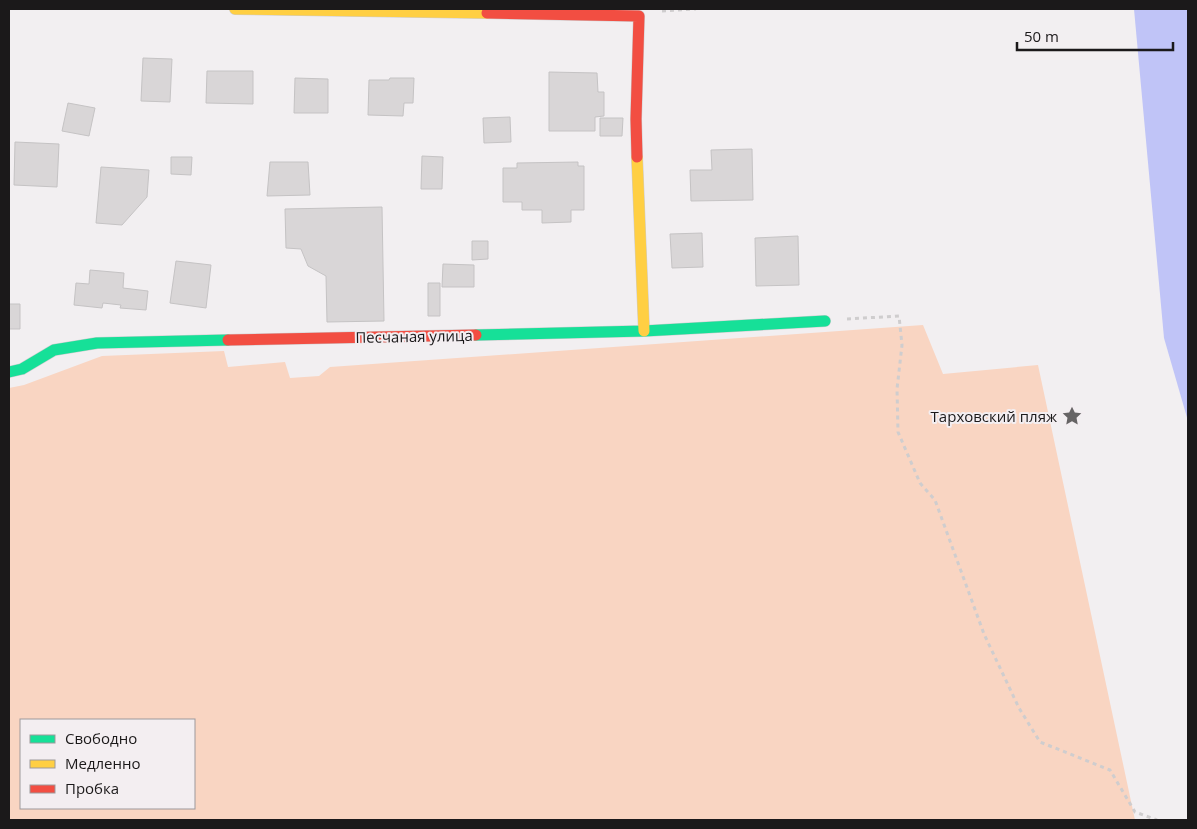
<svg xmlns="http://www.w3.org/2000/svg" width="1197" height="829" font-family="'Open Sans',sans-serif">
	<style>
		.green { fill: #f9d5c2; fill-rule: evenodd }
		.water { fill: #c0c4f7 }
		.building { fill: #d9d6d7; stroke: #c5c3c4 }
		.lines { fill: none; stroke-linecap: round; stroke-linejoin: round }
		.fast-casing { stroke: #ceccce; stroke-width: 12 }
		.slow-casing { stroke: #ceccce; stroke-width: 12 }
		.jam-casing { stroke: #ceccce; stroke-width: 12 }
		.path { stroke: #cfcdce; stroke-width: 3; stroke-dasharray: 4 4; stroke-linecap: butt }
		.fast { stroke: #16e098; stroke-width: 11 }
		.slow { stroke: #ffcf43; stroke-width: 11 }
		.jam { stroke: #f24e42; stroke-width: 11 }
		.labels { text-anchor: middle; dominant-baseline: central; stroke-width: 4; stroke-linejoin: round; paint-order: stroke }
		.street-label { font-size: 15px; fill: #1b191a; stroke: #f3eef1 }
		.poi-label { font-size: 15px; fill: #1b191a; stroke: #f3eef1; text-anchor: end }
	</style>
	<rect width="100%" height="100%" fill="#f2eff1"/>
	<path class="green" d="M923,325L943,374L1038,365L1135,820H9V388L24,385L102,356L224,351L228,367L285,362L290,378L319,376L330,367ZM21,720H194V808H21Z"/>
	<path class="water" d="M1134,9H1188V421L1164,338Z"/>
	<path class="building" d="M143,58L172,59L170,102L141,101Z
		M207,71H253V104L206,103Z
		M549,72L597,73L598,92H604V116L595,117V131H549Z
		M295,78L328,79V113H294Z
		M390,78H414L413,103H404L403,116L368,115L369,80H389Z
		M68,103L95,108L89,136L62,131Z
		M510,117L511,142L484,143L483,118Z
		M600,118H623L622,136H600Z
		M15,142L59,144L57,187L14,185Z
		M752,149L753,200L691,201L690,170H712L711,150Z
		M422,156L443,157L442,189H421Z
		M171,157H192L191,175L171,174Z
		M270,162H308L310,195L267,196Z
		M578,162V166H584V210H571V222L542,223V210H522V202H503V168H517V163Z
		M101,167L149,170L147,197L122,225L96,223Z
		M382,207L384,321L327,322L326,276L308,266L301,249L286,248L285,209Z
		M702,233L703,267L672,268L670,234Z
		M798,236L799,285L756,286L755,238Z
		M472,241H488V259L472,260Z
		M176,261L211,265L206,308L170,303Z
		M443,264L474,265V287H442Z
		M90,270L124,273L123,288L148,291L146,310L120,308L121,305L103,303L102,308L74,305L76,283L89,284Z
		M428,283H440V316H428Z
		M9,304H20V329H9Z"/>
	<g class="lines">
		<defs>
			<path id="fast" d="M476,335L644,331L825,321
				M9,372L22,369L54,350L97,343L228,340"/>
			<path id="slow" d="M235,9L487,13
				M637,157L644,331"/>
			<path id="jam" d="M487,13L639,16L636,119L637,157
				M228,340L476,335"/>
		</defs>
		<use href="#fast" class="fast-casing"/>
		<use href="#slow" class="slow-casing"/>
		<use href="#jam" class="jam-casing"/>
		<path class="path" d="M662,11L696,9
			M847,319L899,316L902,345L897,389L898,432L920,483L935,500L984,634L1019,708L1040,742L1110,770L1135,812L1157,820"/>
		<use href="#fast" class="fast"/>
		<use href="#slow" class="slow"/>
		<use href="#jam" class="jam"/>
	</g>
	<defs>
		<symbol id="sight-bare" viewBox="-9 -9 18 18"><path d="M0-6L1.8-2.2L6-1.7L2.9 1.2L3.7 5.4L0 3.3L-3.7 5.4L-2.9 1.2L-6-1.7L-1.8-2.2Z" fill="#666465" stroke="#f3eef1" stroke-width="2.5" paint-order="stroke"/></symbol>
	</defs>
	<g fill-rule="evenodd">
		<use href="#sight-bare" x="1058" y="402" width="28" height="28"/>
	</g>
	<g class="labels">
		<g class="street-label">
			<text transform="translate(414 336) rotate(-1)">Песчаная улица</text>
		</g>
		<g class="poi-label">
			<text x="1057" y="416">Тарховский пляж</text>
		</g>
	</g>
	<rect width="1197" height="829" fill="none" stroke="#1b191a" stroke-width="20"/>
	<rect x="20" y="719" width="175" height="90" fill="#f3eef1" stroke="#9d999b"/>
	<rect x="30" y="735" width="25" height="8" fill="#16e098" stroke="#9d999b"/>
	<text x="65" y="744" font-size="15" fill="#1b191a">Свободно</text>
	<rect x="30" y="760" width="25" height="8" fill="#ffcf43" stroke="#9d999b"/>
	<text x="65" y="769" font-size="15" fill="#1b191a">Медленно</text>
	<rect x="30" y="785" width="25" height="8" fill="#f24e42" stroke="#9d999b"/>
	<text x="65" y="794" font-size="15" fill="#1b191a">Пробка</text>
	<path d="M1017 42v8h156v-8" fill="none" stroke="#1b191a" stroke-width="2.5"/>
	<text x="1024" y="42" font-size="15" fill="#1b191a" stroke="#f3eef1" stroke-width="4" paint-order="stroke">50 m</text>
</svg>
